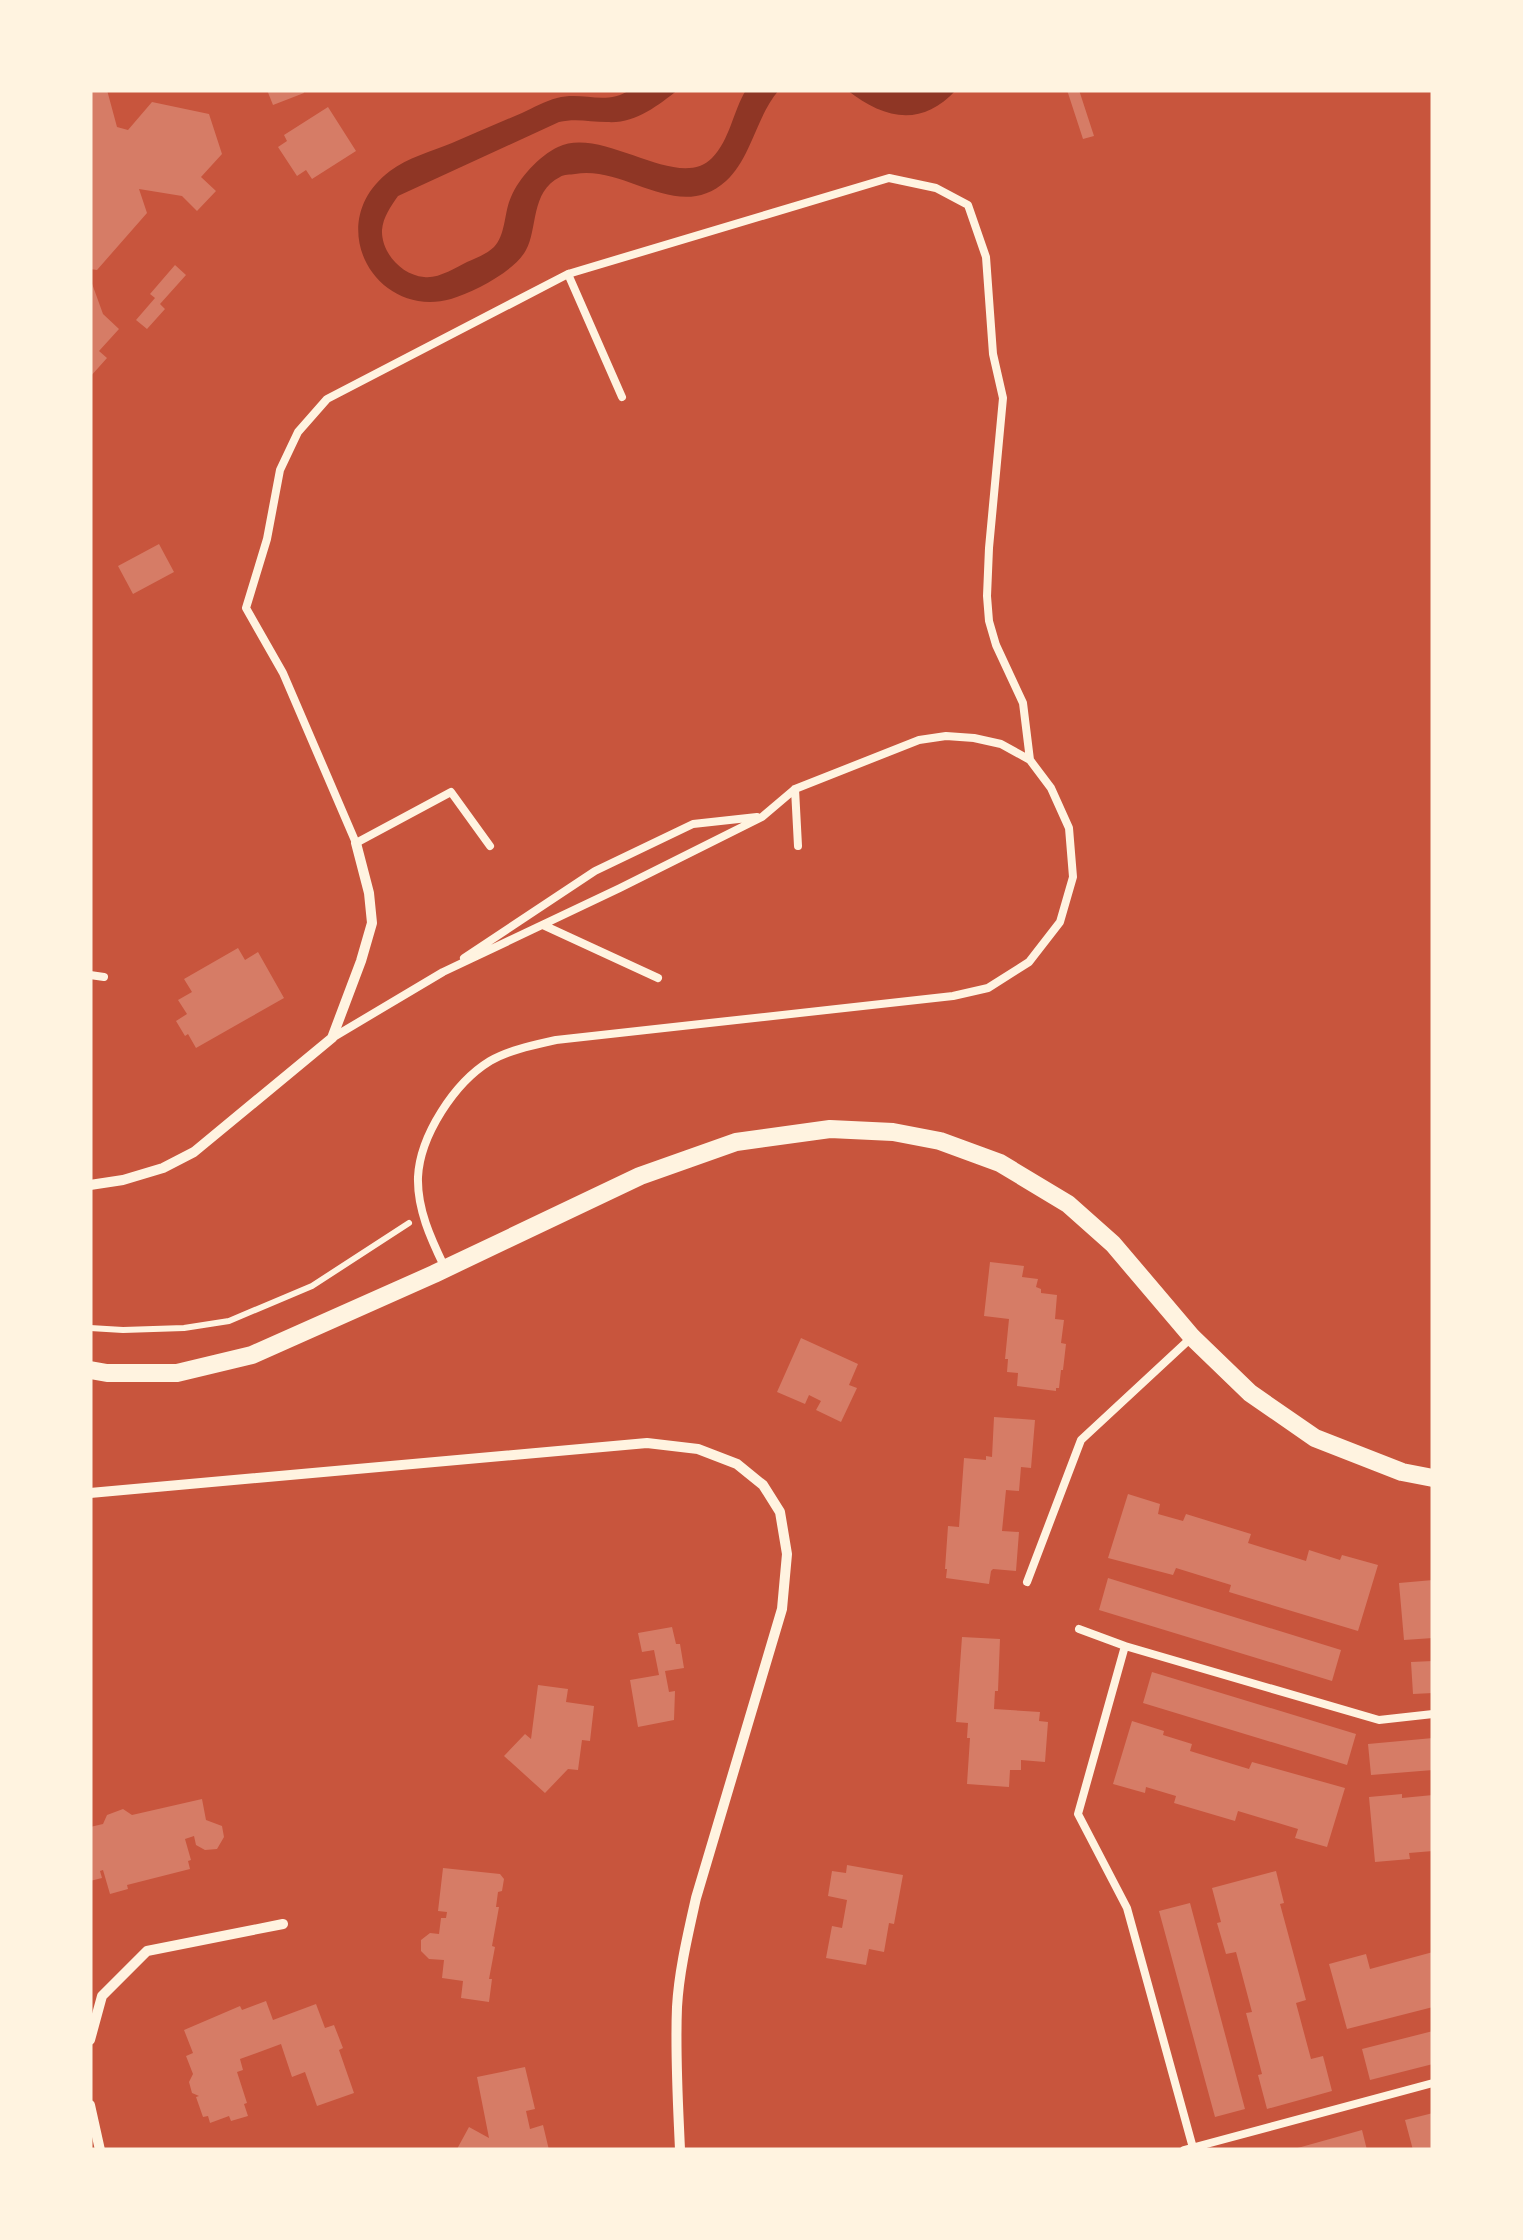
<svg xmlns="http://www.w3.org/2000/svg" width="1523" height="2240" font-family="Merriweather,serif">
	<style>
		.water { fill: #8f3625 }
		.building { fill: #d67c66 }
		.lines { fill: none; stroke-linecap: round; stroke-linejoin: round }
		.path { stroke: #fff3e0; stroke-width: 6 }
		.service { stroke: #fff3e0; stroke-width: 8 }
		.minor { stroke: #fff3e0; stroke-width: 10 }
		.tertiary { stroke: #fff3e0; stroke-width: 18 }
	</style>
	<rect width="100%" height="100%" fill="#c8553d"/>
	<path class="water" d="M630,90H678C657,106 635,124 607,122C590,122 576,118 559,122L398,196C391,206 383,217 382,230C381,252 401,275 424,277C438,279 455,268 467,262C476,258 487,254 494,247C506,235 504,212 511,197C519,178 539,156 558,147C603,125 678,193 712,158C730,140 733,111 746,90H779C756,116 752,157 726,181C678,224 627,165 575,174C570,175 564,174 560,177C530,192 538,229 526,250C515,271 474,292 451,299C375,320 321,223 390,171C407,158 432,151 452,143C475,133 498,123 522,113C533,108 545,101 557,98C583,91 605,106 630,90Z
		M847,90H956C921,128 884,119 847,90Z"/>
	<path class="building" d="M90,90H107L117,127L128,130L152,102L209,114L222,154L201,177L216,191L197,211L182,196L139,189L147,213L97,270L90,269Z
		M267,90H303L304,93L273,105Z
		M1067,90H1079L1094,136L1083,139Z
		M328,107L356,151L312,179L306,170L297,176L278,147L287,141L284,135Z
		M175,265L186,275L160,304L165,309L147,329L136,320L155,298L150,294Z
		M90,278L103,314L119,329L99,351L107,358L90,377Z
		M159,544L174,572L133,594L118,566Z
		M238,948L245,960L258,952L284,998L196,1048L188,1034L185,1036L176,1021L187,1014L178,1000L192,992L184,979Z
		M990,1262L1024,1266L1022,1277L1038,1279L1036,1287L1041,1289V1293L1057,1295L1055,1319L1064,1320L1061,1343L1066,1344L1063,1370H1061L1059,1388H1056V1391L1017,1386L1018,1373L1007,1372L1008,1359H1005L1009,1319L984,1316Z
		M801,1338L858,1364L849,1385L857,1388L841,1422L816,1410L821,1401L809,1395L805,1404L777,1392Z
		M994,1417L1035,1420L1031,1468L1021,1467L1019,1491L1006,1490L1002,1531L1019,1532L1016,1571L993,1569L991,1571L989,1584L946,1578L947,1569H945L948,1526L959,1527L964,1458L986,1460V1456L992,1457Z
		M1128,1494L1160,1504L1158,1514L1183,1521L1186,1514L1251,1534L1248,1543L1306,1561L1309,1550L1340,1560L1342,1555L1378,1565L1358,1631L1229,1592L1231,1585L1176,1568L1173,1575L1108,1558Z
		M1108,1578L1341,1650L1332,1681L1099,1610Z
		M1433,1580V1638L1404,1640L1399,1583Z
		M672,1627L676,1644H680L684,1668L665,1671L669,1692L675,1691L674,1720L638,1727L630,1680L659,1675L654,1650L642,1652L638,1633Z
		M962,1637L1000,1639L998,1691H995L994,1709L1040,1712L1039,1721L1048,1722L1045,1762L1021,1760V1770H1010L1009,1787L967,1784L970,1738H967L968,1723L956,1722Z
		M1433,1661V1693L1413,1694L1411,1662Z
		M1152,1672L1356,1734L1347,1765L1143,1703Z
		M538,1685L568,1689L566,1702L594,1706L590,1741L582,1740L578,1770L568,1769L545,1793L504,1756L525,1734L531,1739Z
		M1132,1721L1164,1731L1163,1735L1192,1744L1190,1751L1249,1769L1252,1762L1345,1788L1327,1847L1295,1838L1298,1829L1238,1811L1235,1821L1174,1803L1176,1796L1146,1787L1145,1793L1113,1784Z
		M1433,1738V1770L1371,1775L1368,1744Z
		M1402,1794V1798L1433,1795V1851L1409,1853L1410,1859L1375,1862L1369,1797Z
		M202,1799L206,1820L222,1826L224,1837L217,1849L205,1850L196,1845L194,1836L185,1839L191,1860L188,1861L190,1869L127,1885L128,1889L110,1894L103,1870L100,1871L102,1878L90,1881V1827L103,1824L107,1815L123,1809L132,1815Z
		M847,1865L903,1875L894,1924L889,1923L884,1952L869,1949L866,1965L826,1958L832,1926L842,1928L847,1900L828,1896L832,1871L846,1873Z
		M443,1868L500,1874L504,1879L502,1891L498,1892L496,1907H499L492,1946L495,1947L489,1979H492L489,2002L461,1998L463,1981L442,1978L444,1960L429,1959L421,1951V1940L430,1933L439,1934L441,1918H446L447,1912L438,1911Z
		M1276,1871L1284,1903L1280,1904L1306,2000L1296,2003L1311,2059L1323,2056L1332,2091L1267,2109L1258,2075L1262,2074L1246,2013L1252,2012L1236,1952L1226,1954L1217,1923L1221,1922L1212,1888Z
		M1190,1903L1245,2109L1215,2117L1159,1911Z
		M1433,1952V2007L1347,2029L1329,1964L1366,1954L1370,1969Z
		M266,2001L273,2020L316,2004L325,2028L334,2025L343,2048L339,2050L354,2093L317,2106L305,2072L292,2077L281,2044L240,2059L243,2070L237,2072L247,2103L244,2104L248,2116L231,2121L229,2116L210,2123L208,2116L203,2117L196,2097L199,2096L192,2093L189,2082L193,2074L186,2056L193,2053L184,2030L240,2006L242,2010Z
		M1433,2031V2064L1370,2080L1362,2049Z
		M525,2067L535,2109L526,2111L530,2129L543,2125L549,2150L457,2149L469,2127L489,2138L477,2077Z
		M1433,2113V2150H1413L1405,2120Z
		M1362,2130L1367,2150H1294V2149Z"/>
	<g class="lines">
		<path class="path" d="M90,1328L123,1330L184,1328L229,1321L312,1286L409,1223"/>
		<path class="service" d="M568,274L622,397
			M795,789L798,846
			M490,846L451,792L356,843L283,673L246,608L267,539L280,470L298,432L327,399L568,274L889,178L936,188L968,205L986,257L993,354L1003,398L989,548L987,596L989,621L996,645L1023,703L1030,760
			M543,925L658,978
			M464,958L595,871L693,824L757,817
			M90,975L104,977
			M332,1038L443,972L620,888L762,817L795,789L919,740L946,736L974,738L1001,744L1030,760L1051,788L1069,828L1073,877L1060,922L1029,962L988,988L953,996L556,1040C534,1045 509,1050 490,1061C454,1083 420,1136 418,1177C417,1209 431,1239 444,1266
			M1027,1582L1081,1440L1192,1337
			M1079,1629L1125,1646
			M1193,2148L1127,1908L1078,1814L1125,1646L1379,1720L1433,1714
			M1184,2150L1433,2083"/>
		<path class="minor" d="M90,1185L123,1180L163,1168L194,1152L332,1038L361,961L372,923L369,893L356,843
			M90,1493L647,1443L698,1449L737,1464L763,1485L780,1512L787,1554L782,1609L696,1898C688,1934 679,1971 677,2007C675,2055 678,2103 680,2150
			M90,2040L102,1996L147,1951L283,1924
			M90,2105L100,2150"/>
		<path class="tertiary" d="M90,1370L107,1373H177L252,1355L434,1274L640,1176L736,1142L830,1129L893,1132L940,1141L1000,1163L1068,1204L1113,1244L1192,1337L1250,1393L1315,1438L1402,1472L1433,1478"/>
	</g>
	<rect width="1523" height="2240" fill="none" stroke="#fff3e0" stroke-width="185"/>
</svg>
